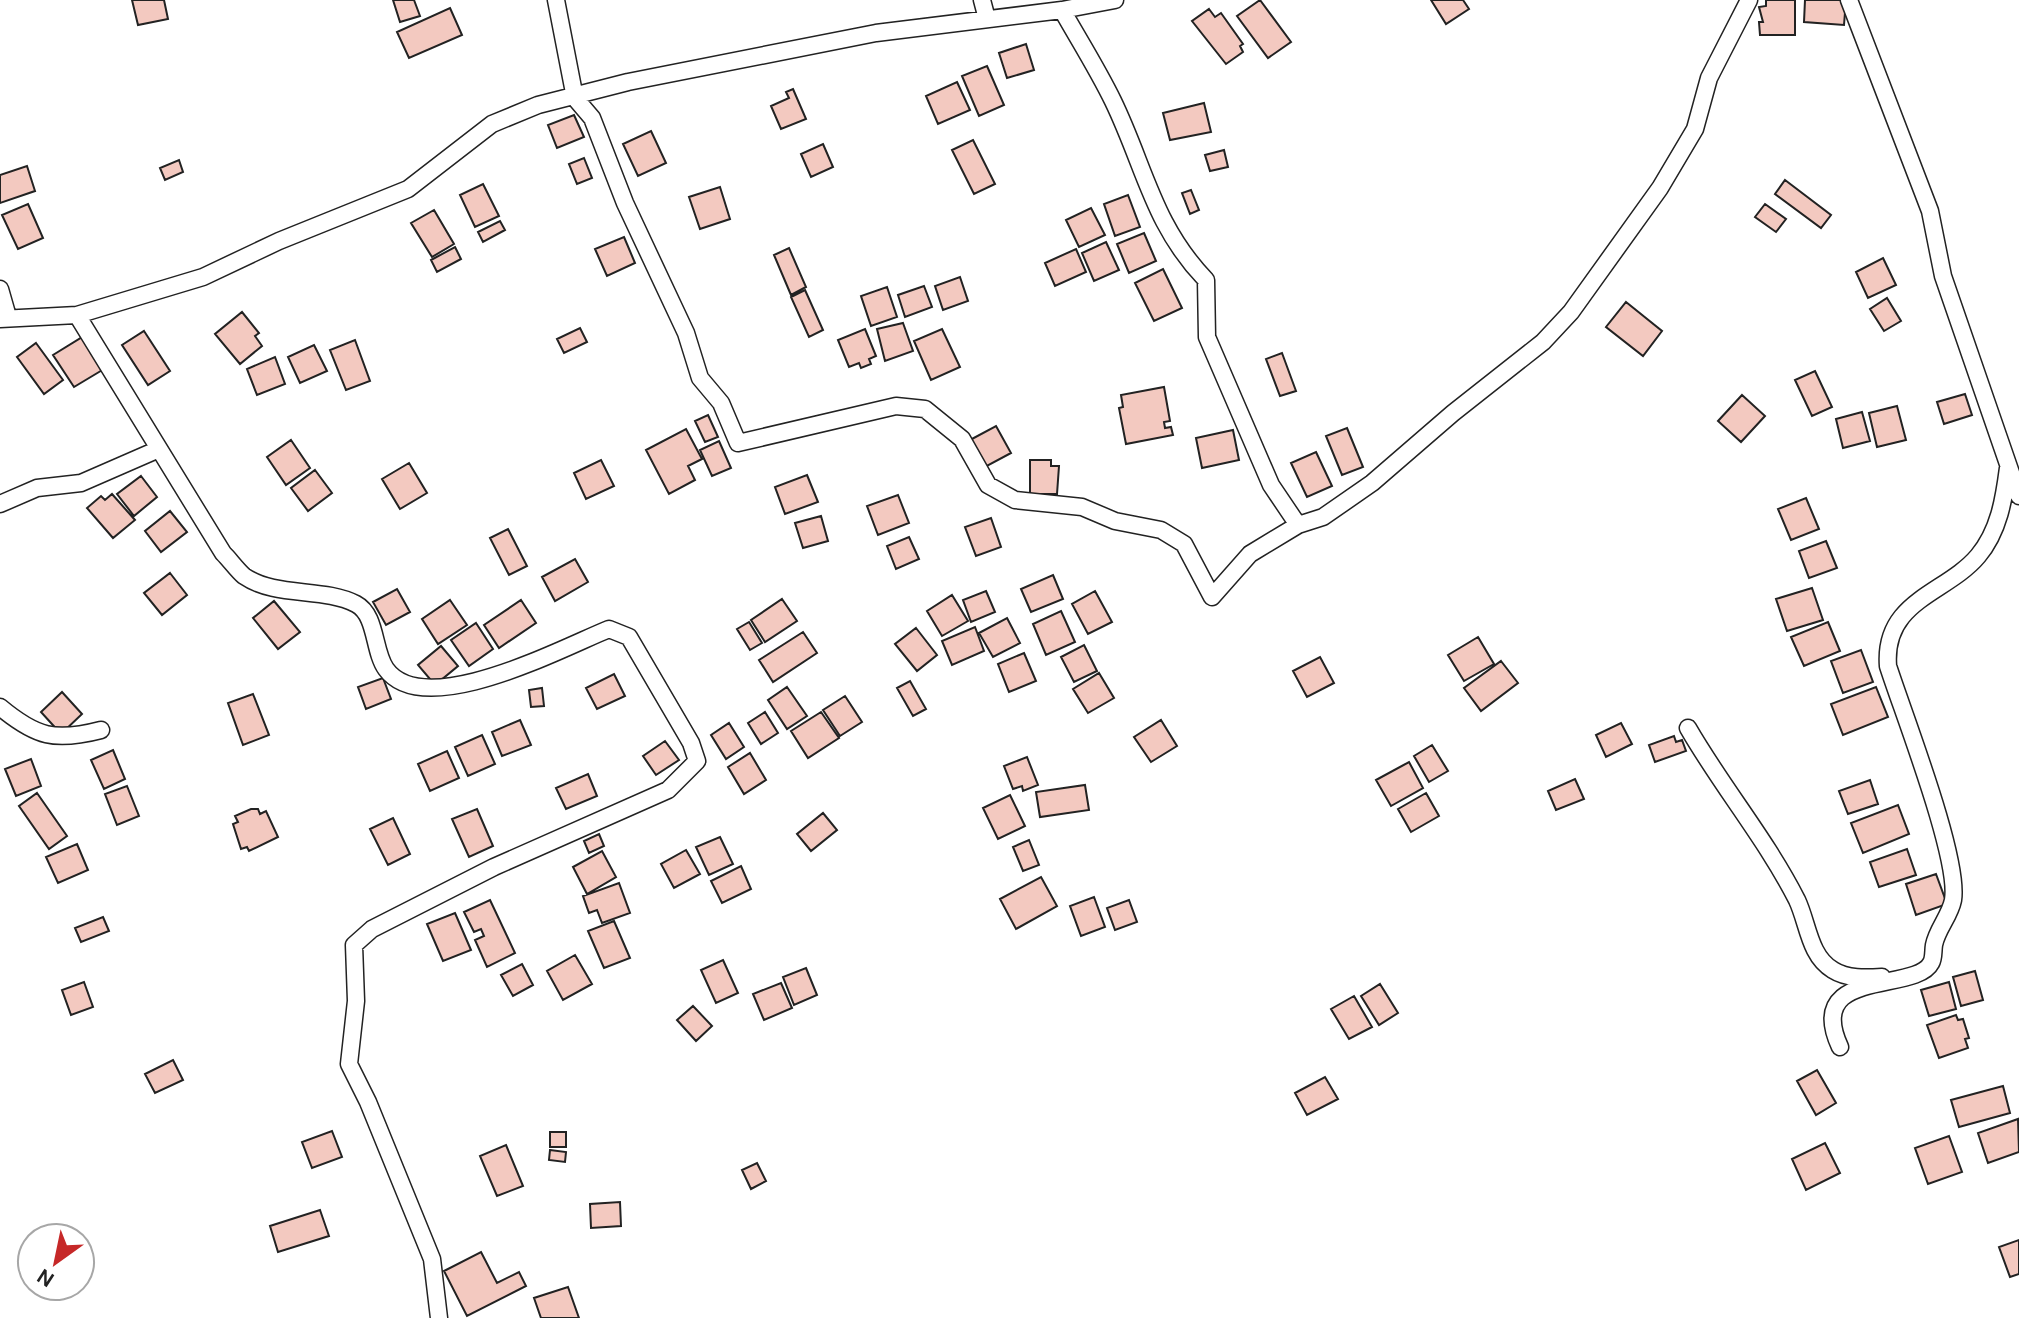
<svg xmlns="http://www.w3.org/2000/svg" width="2019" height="1318" font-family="Karla,sans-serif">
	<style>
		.building { fill: #f3c9c0; stroke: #222; stroke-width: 2 }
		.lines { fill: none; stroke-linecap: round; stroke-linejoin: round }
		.street-casing { stroke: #222; stroke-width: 19 }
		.street { stroke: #fff; stroke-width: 16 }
	</style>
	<rect width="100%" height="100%" fill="#fff"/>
	<path class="building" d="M132,0H164L168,19L138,25Z
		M393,0H414L420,16L400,22Z
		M1260,0L1291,42L1268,58L1237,16Z
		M1431,0H1463L1469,9L1446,24Z
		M1766,0H1795V35H1760L1759,22H1763L1759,7L1766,6Z
		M1805,0H1846L1844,25L1804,22Z
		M450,8L462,35L409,58L397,32Z
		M1209,9L1215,17L1221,13L1243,44L1240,46L1243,52L1226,64L1192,21Z
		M1026,44L1034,70L1007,78L999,53Z
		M987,66L1004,105L979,116L962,76Z
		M957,82L970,110L938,124L926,96Z
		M793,89L806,119L781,129L771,106L789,98L786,92Z
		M1204,103L1211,132L1170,140L1163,113Z
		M574,115L584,137L557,148L548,125Z
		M651,131L666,163L638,176L623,144Z
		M973,140L995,184L974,194L952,150Z
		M823,144L833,167L811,177L801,154Z
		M1224,150L1228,167L1210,171L1205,155Z
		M584,158L592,178L577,184L569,164Z
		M179,160L183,172L165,180L160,168Z
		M27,166L35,191L0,203V175Z
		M1785,180L1831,215L1821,228L1775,194Z
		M483,184L499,216L475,227L460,195Z
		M720,187L730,219L700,229L689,197Z
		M1191,190L1199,210L1190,214L1182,193Z
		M1128,195L1140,227L1115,236L1104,204Z
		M28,204L43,238L18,249L2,215Z
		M1765,204L1786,219L1776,232L1755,217Z
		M1091,208L1105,235L1079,247L1066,220Z
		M434,210L454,244L432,257L411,223Z
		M500,221L505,230L483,242L478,232Z
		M1144,233L1156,261L1129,273L1117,244Z
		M624,237L635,263L607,276L595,249Z
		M1106,242L1119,270L1094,281L1082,253Z
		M455,247L461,259L437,272L431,260Z
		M789,248L806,287L791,295L774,255Z
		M1076,249L1086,272L1055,286L1045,263Z
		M1883,258L1896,285L1868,298L1856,272Z
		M1163,269L1182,308L1154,321L1135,283Z
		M960,277L968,301L943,310L935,286Z
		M924,286L932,307L905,317L898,295Z
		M887,287L897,317L871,326L861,296Z
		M805,290L823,330L809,337L791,297Z
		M1887,298L1901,321L1884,331L1870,309Z
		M1626,302L1662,331L1643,356L1606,327Z
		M242,312L259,333L255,336L262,346L240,364L215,334Z
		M903,323L913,351L885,361L877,329Z
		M580,328L587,342L564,353L557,339Z
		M865,329L876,356L869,359L871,364L861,368L859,363L849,367L838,340Z
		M942,329L960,367L931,380L914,341Z
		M144,331L170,371L148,385L122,345Z
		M84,336L104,369L74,387L53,355Z
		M355,340L370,381L346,390L330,350Z
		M36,343L63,380L44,394L17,357Z
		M314,345L327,371L300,383L288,357Z
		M1282,353L1296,391L1280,396L1266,359Z
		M275,357L285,384L257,395L247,369Z
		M1815,371L1832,407L1812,416L1795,380Z
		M1164,387L1170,421L1164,422L1165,428L1171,427L1173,435L1126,444L1119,408L1123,407L1121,395Z
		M1965,394L1972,415L1944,424L1937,402Z
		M1742,395L1765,416L1741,442L1718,421Z
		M1897,406L1906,440L1877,447L1869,413Z
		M1862,412L1870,441L1843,448L1836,419Z
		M708,415L718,437L705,442L695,421Z
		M996,426L1011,453L985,467L970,440Z
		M1347,428L1363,467L1342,475L1326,436Z
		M686,429L702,459L688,466L695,480L669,494L646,450Z
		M1233,430L1239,460L1202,468L1196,438Z
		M291,440L310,468L286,485L267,457Z
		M719,441L731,468L712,476L700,450Z
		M1316,452L1332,486L1307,497L1291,463Z
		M601,460L614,486L586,499L574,473Z
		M1030,460H1051V466H1059L1057,494H1030Z
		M409,463L427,493L400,509L382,479Z
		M315,470L332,493L308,511L291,488Z
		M807,475L818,502L785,514L775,487Z
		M141,476L157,497L134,516L117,494Z
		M112,494L135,520L113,538L87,508L101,496L105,500Z
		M898,495L909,523L878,535L867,506Z
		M1806,498L1819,529L1791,540L1778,509Z
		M170,511L187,532L161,552L145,531Z
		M821,516L828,541L803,548L795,523Z
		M991,518L1001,547L976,556L965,527Z
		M508,529L527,566L509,575L490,538Z
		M909,537L919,559L896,569L887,546Z
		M1826,541L1837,568L1809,578L1799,551Z
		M575,559L588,582L555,601L542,577Z
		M170,573L187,595L162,615L144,593Z
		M1053,575L1063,599L1031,612L1021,589Z
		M1812,588L1823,620L1787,631L1776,599Z
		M397,589L410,612L386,625L373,602Z
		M986,591L995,612L971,622L963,600Z
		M1095,591L1112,622L1088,634L1072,604Z
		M952,595L968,621L942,636L927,611Z
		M782,599L797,621L765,642L751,620Z
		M450,600L467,625L438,644L422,619Z
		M521,600L536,623L499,648L484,625Z
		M274,601L300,632L278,649L253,618Z
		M1061,611L1075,642L1046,655L1033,624Z
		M1007,618L1020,643L993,657L979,633Z
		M749,622L762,643L750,650L737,629Z
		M1828,622L1840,651L1804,666L1791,637Z
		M476,623L493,649L469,666L451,640Z
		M975,627L984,651L952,665L942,641Z
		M916,628L937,655L917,671L895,644Z
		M803,632L817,653L773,682L759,660Z
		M1478,637L1494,664L1464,681L1448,655Z
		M1084,645L1097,671L1074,682L1061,657Z
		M441,646L458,666L435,685L418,665Z
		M1861,650L1873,682L1843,693L1831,661Z
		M1024,653L1036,681L1009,692L998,664Z
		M1320,657L1334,683L1307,697L1293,671Z
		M1501,661L1518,683L1481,711L1464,688Z
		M1099,673L1114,698L1088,713L1073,689Z
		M614,674L625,696L597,709L586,688Z
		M383,678L391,699L366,709L358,687Z
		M910,681L926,709L913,716L897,688Z
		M787,687L807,716L787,729L768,700Z
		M1876,687L1888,717L1843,735L1831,704Z
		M542,688L544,706L531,707L529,690Z
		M62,692L82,714L61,734L41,712Z
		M253,694L269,735L243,745L228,703Z
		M845,696L862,722L840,736L823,710Z
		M765,712L778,733L761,744L748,723Z
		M821,712L839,738L808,758L791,731Z
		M520,720L531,745L502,756L492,732Z
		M1161,720L1177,746L1151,762L1134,737Z
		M729,723L744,747L726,759L711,735Z
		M1621,723L1632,744L1606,757L1596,735Z
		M482,735L495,764L468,776L455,747Z
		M1674,736L1676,742L1682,740L1686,751L1655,762L1649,745Z
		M665,741L679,760L656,775L643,756Z
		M1432,745L1448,771L1429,782L1414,756Z
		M113,750L125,779L104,789L91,760Z
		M447,751L459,778L430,791L418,764Z
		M750,753L766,780L744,794L728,767Z
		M1027,757L1038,785L1023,791L1022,786L1013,789L1004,766Z
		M31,759L41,786L16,796L5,769Z
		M1409,762L1423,788L1391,806L1376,780Z
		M588,774L597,796L566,809L556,788Z
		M1575,779L1584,799L1556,810L1548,791Z
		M1870,780L1878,804L1848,814L1839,791Z
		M1085,785L1089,810L1040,817L1036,792Z
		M127,786L139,816L117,825L105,794Z
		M37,793L67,836L49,849L19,806Z
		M1426,793L1439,816L1411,832L1398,809Z
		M1010,795L1025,826L998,839L983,808Z
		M1898,805L1909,834L1863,853L1851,823Z
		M251,809H258L260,814L266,811L278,837L249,851L247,847L241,849L233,824L238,822L235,816Z
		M477,809L493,846L469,857L452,819Z
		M823,813L837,830L811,851L797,834Z
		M393,818L410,854L388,865L370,829Z
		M599,834L604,846L589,853L584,841Z
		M720,837L733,864L709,875L696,847Z
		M1029,840L1039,865L1023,871L1013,847Z
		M77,844L88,870L58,883L46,857Z
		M1907,849L1916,875L1879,887L1870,862Z
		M686,850L700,874L674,888L661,864Z
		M602,851L616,877L587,894L573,867Z
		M741,866L751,889L722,903L711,881Z
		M1936,874L1947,904L1916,915L1906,884Z
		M1041,877L1057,906L1016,929L1000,899Z
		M619,883L630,913L602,923L597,910L589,913L583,896Z
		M1094,897L1105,927L1081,936L1070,906Z
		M490,900L515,953L487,967L475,940L484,936L481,929L474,932L464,912Z
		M1129,900L1137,922L1115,930L1107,908Z
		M455,913L471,950L443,961L427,924Z
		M103,917L109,931L81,942L75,928Z
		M614,921L630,958L604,968L588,931Z
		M575,955L592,984L563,1000L547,971Z
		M723,960L738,993L716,1003L701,970Z
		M522,964L533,985L513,996L501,975Z
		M806,968L817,995L794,1005L783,977Z
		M1975,971L1983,1000L1961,1006L1953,977Z
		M84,982L93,1007L71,1015L62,990Z
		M1949,982L1956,1009L1929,1016L1921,990Z
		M781,983L792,1008L764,1020L753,994Z
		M1380,984L1398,1013L1379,1025L1361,996Z
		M1354,996L1372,1027L1349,1039L1331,1009Z
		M693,1006L712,1026L696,1041L677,1020Z
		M1956,1015L1958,1020L1963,1019L1969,1038L1965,1039L1968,1048L1939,1058L1927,1025Z
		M173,1060L183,1080L155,1093L145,1074Z
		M1817,1070L1836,1103L1816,1115L1797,1081Z
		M1325,1077L1338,1099L1307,1115L1295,1093Z
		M2003,1086L2010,1113L1959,1127L1951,1100Z
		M2018,1119L2019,1152L1988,1163L1978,1133Z
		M332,1131L342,1157L312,1168L302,1142Z
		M550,1132H566V1147H550Z
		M1949,1136L1962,1172L1928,1184L1915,1148Z
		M1825,1143L1840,1173L1806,1190L1792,1159Z
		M506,1145L523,1186L497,1196L480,1156Z
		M550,1150L566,1152L565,1162L549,1160Z
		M757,1163L766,1181L751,1189L742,1170Z
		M620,1202L621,1226L591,1228L590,1204Z
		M320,1210L329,1236L278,1252L270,1226Z
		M2019,1240V1274L2010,1277L1999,1247Z
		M481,1252L497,1283L519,1272L526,1286L467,1316L444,1271Z
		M568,1287L579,1318H541L534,1298Z"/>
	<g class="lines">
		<defs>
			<path id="street" d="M556,0L575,98L592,118L625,203L686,333L700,378L721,403L738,443L896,406L925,409L962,439L988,485L1015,500L1082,507L1115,521L1161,530L1184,544L1212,597L1250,554L1298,525L1323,517L1372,483L1453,413L1543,342L1571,312L1660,188L1695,129L1709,78L1749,0
				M982,0L987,19
				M1849,0L1930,211L1943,276L2019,496
				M1062,10C1079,40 1098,70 1113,101C1145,167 1153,225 1206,280L1207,337L1271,485L1298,525
				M0,289L8,317
				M77,315L223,553C230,560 237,570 244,576C276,598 323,587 356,604C377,615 373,651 386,669C424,722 564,647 609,629L629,637L691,743L697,761L668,790L494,867L372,929L354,945L356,1001L349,1064L368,1102L432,1259L439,1318
				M0,319L77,315L203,277L279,241L408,189L492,124L538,105L628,82L876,33L1062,10L1115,0
				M0,504L37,488L81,483L159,449
				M0,707C36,737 55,742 101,730
				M1688,728C1722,787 1766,839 1797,900C1808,923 1809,956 1833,970C1847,979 1866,978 1882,977
				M1840,1047C1803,967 1916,993 1931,963C1934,958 1933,951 1934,945C1937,929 1950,916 1953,900C1960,858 1903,713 1888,666C1883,600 1946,594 1978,556C1999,531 2004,499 2008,468"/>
		</defs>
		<use href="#street" class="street-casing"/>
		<use href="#street" class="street"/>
	</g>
	<g transform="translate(56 1262) rotate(213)"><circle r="38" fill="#ffffff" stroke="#a7a7a7" stroke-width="2"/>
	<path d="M0-6L14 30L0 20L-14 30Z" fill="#c62828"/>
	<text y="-12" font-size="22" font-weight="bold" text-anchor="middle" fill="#222222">N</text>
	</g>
</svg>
